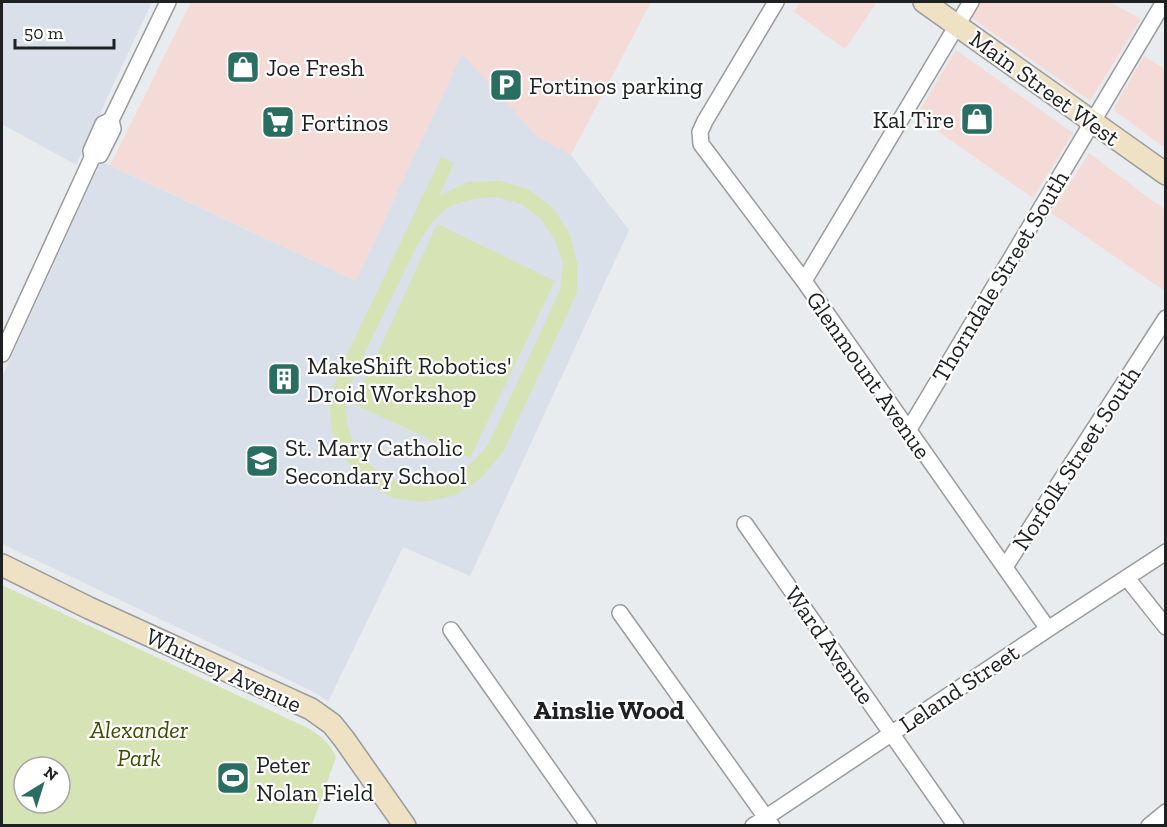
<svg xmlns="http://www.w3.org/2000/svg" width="1167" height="827" font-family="'Zilla Slab',serif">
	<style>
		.commercial { fill: #f5dbd7 }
		.built { fill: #d9e0ea }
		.green { fill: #d6e3b4; fill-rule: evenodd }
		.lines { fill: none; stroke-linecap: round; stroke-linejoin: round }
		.street-casing { stroke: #999b9e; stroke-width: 18 }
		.secondary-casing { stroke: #999b9e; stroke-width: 24 }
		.street { stroke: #fff; stroke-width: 15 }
		.secondary { stroke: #eee1c4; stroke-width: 21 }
		.labels { text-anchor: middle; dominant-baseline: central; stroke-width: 4.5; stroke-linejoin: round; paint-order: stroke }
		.poi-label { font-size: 24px; fill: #1f2021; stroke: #fff; text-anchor: start }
		.street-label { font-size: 24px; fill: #1f2021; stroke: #fff }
		.park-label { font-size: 24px; font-style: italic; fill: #3f4d00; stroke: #fff }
		.neighbourhood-label { font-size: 26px; font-weight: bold; fill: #1f2021; stroke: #fff }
	</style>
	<rect width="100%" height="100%" fill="#e9ecef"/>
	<path class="commercial" d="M191,2H651L571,155L538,137L462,55L356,281L110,165Z
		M800,2H877L845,49L794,12Z
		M979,2H1110L1141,19L1090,101L970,17Z
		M956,50L1073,133L1033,198L916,116Z
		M1144,56L1165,69V148L1115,111V106Z
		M1089,153L1165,210V291L1051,213Z"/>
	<path class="built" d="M2,2H152L76,165L2,124Z
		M462,54L538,137L571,155L629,230L470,576L403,547L328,702L314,692L2,544V377L101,161L356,281Z"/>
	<path class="green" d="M441,157L454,163L439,196L468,182L499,181L528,189L553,208L570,234L577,262V293L503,452L479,480L453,496L423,502L393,498L366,483L346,460L332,432L329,403L338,373L417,208ZM497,197L521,204L541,219L555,240L563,263L560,290L489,443C477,458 466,471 449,479C419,494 378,480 360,453C350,440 346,421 346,406C347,386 362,360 370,342C386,309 402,276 418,244C441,205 453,200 497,197Z
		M437,224L555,281L470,458L354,404Z
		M2,585L308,728C321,736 330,743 336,757L312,825H2ZM24,767H60V803H24Z"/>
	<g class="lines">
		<defs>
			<path id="street" d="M776,2L705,121L700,132L701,144L804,281L1048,629
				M100,155L113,129L111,120L168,2
				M804,281L971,2
				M2,354L92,158L91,151L103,124L111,120
				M908,431L1164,2
				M745,524L956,826
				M1005,567L1166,318
				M1127,578L1166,627
				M620,613L772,826
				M451,630L589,826
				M753,826L1048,629L1166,552
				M1149,826L1166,812"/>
			<path id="secondary" d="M924,2L1166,174
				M2,565L89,608L311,709L332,724L344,739L405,826"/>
		</defs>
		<use href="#street" class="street-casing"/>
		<use href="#secondary" class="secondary-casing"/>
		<use href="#street" class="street"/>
		<use href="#secondary" class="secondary"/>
	</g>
	<defs>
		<symbol id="shop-square" viewBox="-11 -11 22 22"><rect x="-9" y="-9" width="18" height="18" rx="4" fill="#2a6e61" stroke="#fff"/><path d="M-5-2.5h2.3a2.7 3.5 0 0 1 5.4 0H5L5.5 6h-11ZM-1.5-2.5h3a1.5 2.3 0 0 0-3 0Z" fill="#fff"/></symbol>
		<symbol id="parking-square" viewBox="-11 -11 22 22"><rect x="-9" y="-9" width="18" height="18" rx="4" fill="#2a6e61" stroke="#fff"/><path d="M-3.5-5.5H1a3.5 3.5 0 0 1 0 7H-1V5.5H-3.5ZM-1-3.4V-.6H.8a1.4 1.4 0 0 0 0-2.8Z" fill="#fff"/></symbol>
		<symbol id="supermarket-square" viewBox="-11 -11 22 22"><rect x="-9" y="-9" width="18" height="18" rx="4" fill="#2a6e61" stroke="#fff"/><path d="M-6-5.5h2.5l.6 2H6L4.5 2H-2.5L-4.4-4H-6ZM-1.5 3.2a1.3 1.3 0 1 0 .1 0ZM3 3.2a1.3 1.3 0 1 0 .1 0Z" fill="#fff"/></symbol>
		<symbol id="building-square" viewBox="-11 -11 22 22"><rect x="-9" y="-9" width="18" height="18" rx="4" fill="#2a6e61" stroke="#fff"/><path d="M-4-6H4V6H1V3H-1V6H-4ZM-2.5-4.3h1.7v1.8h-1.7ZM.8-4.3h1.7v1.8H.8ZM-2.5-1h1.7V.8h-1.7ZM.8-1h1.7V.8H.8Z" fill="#fff"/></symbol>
		<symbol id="school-square" viewBox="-11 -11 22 22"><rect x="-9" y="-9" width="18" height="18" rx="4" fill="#2a6e61" stroke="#fff"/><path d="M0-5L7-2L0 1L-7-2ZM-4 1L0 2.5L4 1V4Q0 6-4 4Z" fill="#fff"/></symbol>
		<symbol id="stadium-square" viewBox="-11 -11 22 22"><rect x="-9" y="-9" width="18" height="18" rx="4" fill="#2a6e61" stroke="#fff"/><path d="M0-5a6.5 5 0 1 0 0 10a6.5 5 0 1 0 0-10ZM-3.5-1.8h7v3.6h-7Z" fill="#fff"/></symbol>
	</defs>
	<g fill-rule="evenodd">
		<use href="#shop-square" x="224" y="48" width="38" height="38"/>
		<use href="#parking-square" x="487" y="66" width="38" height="38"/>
		<use href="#shop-square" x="958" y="100" width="38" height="38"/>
		<use href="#supermarket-square" x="259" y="103" width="38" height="38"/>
		<use href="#building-square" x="265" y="360" width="38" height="38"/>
		<use href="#school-square" x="243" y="442" width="38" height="38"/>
		<use href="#stadium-square" x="214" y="759" width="38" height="38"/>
	</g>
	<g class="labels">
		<g class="poi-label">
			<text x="266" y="67">Joe Fresh</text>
			<text x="529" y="85">Fortinos parking</text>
			<text x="954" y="119" text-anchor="end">Kal Tire</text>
			<text x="301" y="122">Fortinos</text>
			<text x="307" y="365">MakeShift Robotics'<tspan x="307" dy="28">Droid Workshop</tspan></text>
			<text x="285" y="447">St. Mary Catholic<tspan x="285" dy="28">Secondary School</tspan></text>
			<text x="256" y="764">Peter<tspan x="256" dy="28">Nolan Field</tspan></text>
		</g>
		<g class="street-label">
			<text transform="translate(1045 88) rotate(36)">Main Street West</text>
			<text transform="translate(1000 276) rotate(-59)">Thorndale Street South</text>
			<text transform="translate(869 375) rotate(55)">Glenmount Avenue</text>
			<text transform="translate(1076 458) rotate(-57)">Norfolk Street South</text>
			<text transform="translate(830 645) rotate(55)">Ward Avenue</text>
			<text transform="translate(224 670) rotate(25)">Whitney Avenue</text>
			<text transform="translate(959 688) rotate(-34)">Leland Street</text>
		</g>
		<g class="park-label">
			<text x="139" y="729">Alexander<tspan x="139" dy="28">Park</tspan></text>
		</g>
		<g class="neighbourhood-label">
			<text x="609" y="710">Ainslie Wood</text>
		</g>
	</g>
	<rect width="1167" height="827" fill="none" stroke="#1f2021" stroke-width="6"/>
	<g transform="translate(42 785) rotate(38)"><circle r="28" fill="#ffffff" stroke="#a5a6a6" stroke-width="1.5"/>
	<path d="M0-4.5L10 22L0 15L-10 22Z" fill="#2a6e61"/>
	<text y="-9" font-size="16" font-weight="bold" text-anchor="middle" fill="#1f2021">N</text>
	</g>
	<path d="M15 39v9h99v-9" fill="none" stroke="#1f2021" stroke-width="3"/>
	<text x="24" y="39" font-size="18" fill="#1f2021" stroke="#ffffff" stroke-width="4.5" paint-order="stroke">50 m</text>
</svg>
